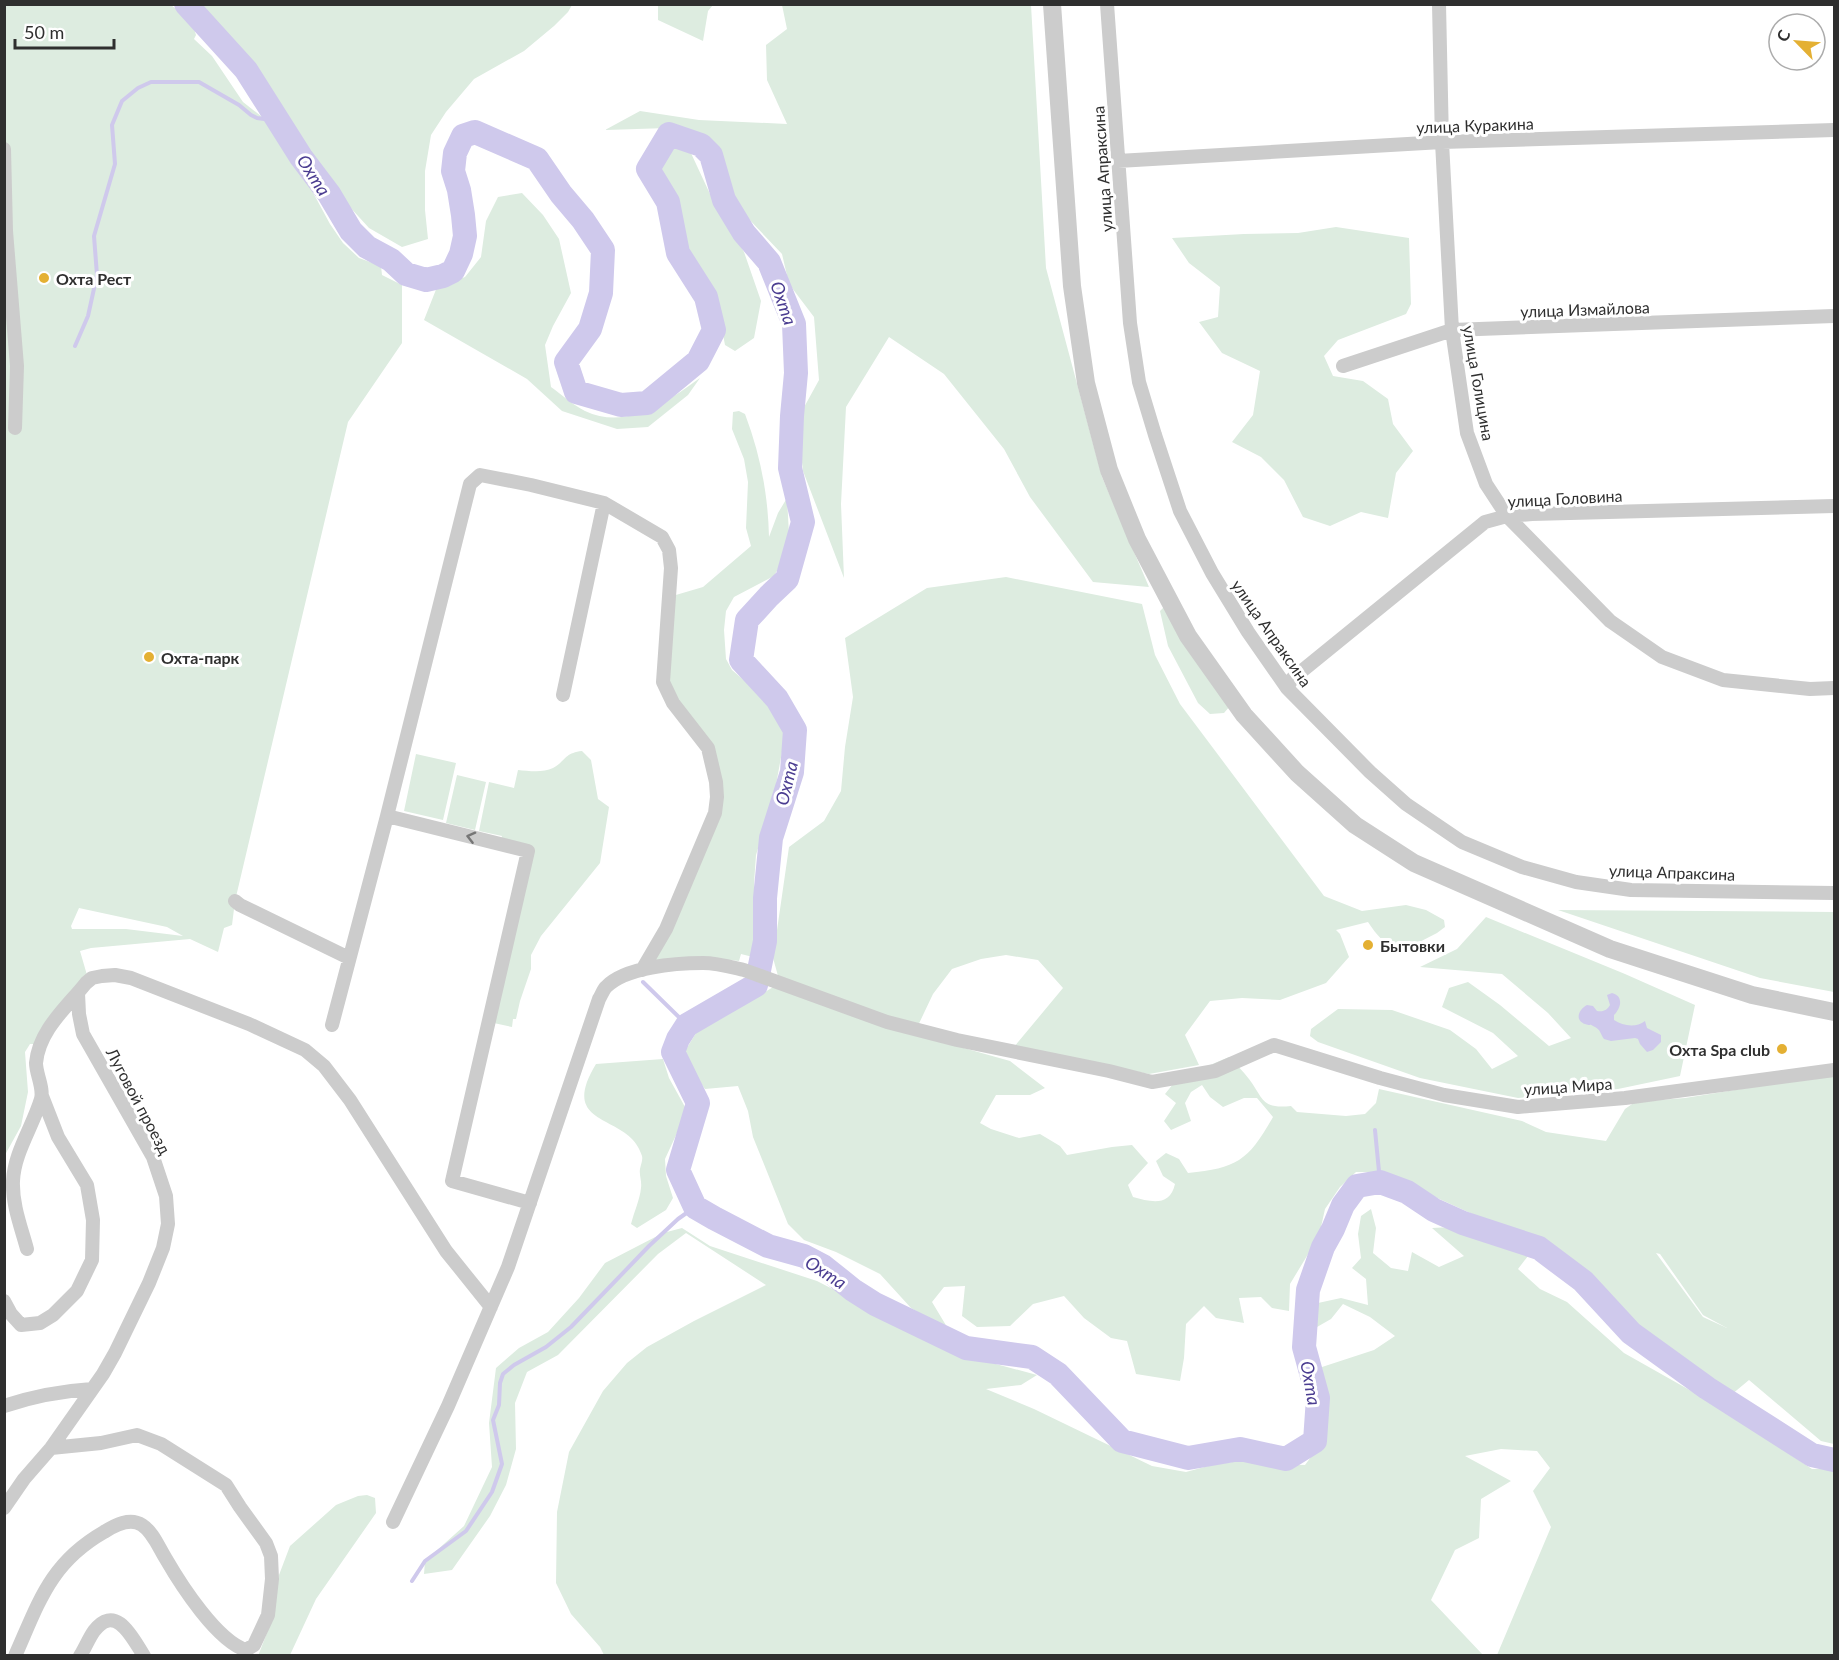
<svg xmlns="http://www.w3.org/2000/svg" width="1839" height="1660" font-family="Lato,sans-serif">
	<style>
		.green { fill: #ddece0; fill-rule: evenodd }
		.water { fill: #cfc9ec }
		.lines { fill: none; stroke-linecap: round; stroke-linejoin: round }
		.stream { stroke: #cfc9ec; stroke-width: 4 }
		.river { stroke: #cfc9ec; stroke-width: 24 }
		.minor { stroke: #ccc; stroke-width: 14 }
		.tertiary { stroke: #ccc; stroke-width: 18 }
		.oneway { stroke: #767676 }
		.poi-dot { fill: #e4b033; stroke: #fff; stroke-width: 2 }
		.labels { text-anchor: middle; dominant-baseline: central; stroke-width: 6; stroke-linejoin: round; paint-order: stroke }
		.street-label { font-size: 16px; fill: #2f2f2f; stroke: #fff }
		.poi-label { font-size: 16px; font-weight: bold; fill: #2f2f2f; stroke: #fff; text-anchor: start }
		.water-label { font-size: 18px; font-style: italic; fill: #4b3d91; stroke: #fff }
	</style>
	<rect width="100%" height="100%" fill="#fff"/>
	<path class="green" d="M5,5H171L192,22L196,35L194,39L212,56L243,102L266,120L279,143L297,163L330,224L343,243L359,258L381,266L382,275L402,285V343L348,422L235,901L232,925L224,928L218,952L190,939L91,948L80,951L87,975L34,1044H30L25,1052L28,1092L21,1126L5,1155ZM79,908L167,927L183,936L126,929H72L71,926Z
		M197,5H572L568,12L554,26L524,51L474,79L446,112L431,135L425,171V210L428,239L402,247L369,228L338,194L285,121L257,70Z
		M658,5H713L708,11L703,41L658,20Z
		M782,5H1031L1046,268L1102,477L1149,587L1093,582L1030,497L1004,449L944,374L889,337L846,407L841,504L844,578L803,471L797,420L819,380L814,317L789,284L782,254L728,197L715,152L668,128L605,130L640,111L699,120L787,124L767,80L766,45L787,29Z
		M668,141L682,144L690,151L710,194L744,252L761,301L754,338L735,351L725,345L718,309L688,249L674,193L661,168L662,153Z
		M522,193L543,215L559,239L571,293L553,326L545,345L551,387C562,395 573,405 585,411C627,431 668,401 700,378L688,395L648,427L617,429L562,411L527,379L424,320L437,287L465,277L481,257L486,221L498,197Z
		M1336,227L1409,238L1411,304L1406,314L1338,340L1324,356L1333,376L1363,381L1388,399L1393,424L1413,451L1396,473L1388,518L1361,512L1330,526L1303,517L1284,480L1261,457L1232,442L1253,415L1260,371L1222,353L1199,322L1218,317L1220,287L1189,263L1172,238L1244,234L1298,233Z
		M739,411L745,414C760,454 768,493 769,537L778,513L787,498L789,534L784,558L774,576L734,597L726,611L724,630L726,659L732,670L760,694L776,716L785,735L774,796L756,855L754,883L755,918L753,957L741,954L739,961L731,960L730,964L642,970L715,813L708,748L663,682L669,597L703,587L751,546L746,528L748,482L744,459L732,429L733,412Z
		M1006,577L1142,604L1155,655L1180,704L1324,896L1362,911L1406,905L1426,910L1444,920L1445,927L1437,933L1402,951C1388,949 1375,933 1368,922L1336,930L1340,934L1349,957L1326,983L1280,1000L1242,998L1210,1001L1185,1035L1199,1065L1149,1074L1014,1047L1063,988L1038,960L1006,955L981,959L952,969L933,994L914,1034L1010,1061L1045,1088L1030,1095H996L980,1123L991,1129L1019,1138L1040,1134L1060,1146L1067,1155L1112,1147L1132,1145L1148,1163L1128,1185L1133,1197C1151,1202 1170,1207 1175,1184L1163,1176L1156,1161L1166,1153L1179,1159L1188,1173C1237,1168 1248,1161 1273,1117L1257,1098H1244L1223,1107L1210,1097L1202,1085L1191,1092L1185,1103L1191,1121L1171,1130L1164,1121L1176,1103L1165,1094L1177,1079L1229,1057C1236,1064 1243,1071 1249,1079C1264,1099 1261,1109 1291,1106L1297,1112L1346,1116L1365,1114L1376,1103L1379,1089L1522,1121L1546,1132L1606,1141L1625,1109L1635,1102L1685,1098L1834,1074V1444L1821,1441L1749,1380L1731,1395L1651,1339L1618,1310L1555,1247L1479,1217L1380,1172H1356L1340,1187L1325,1209L1319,1236L1290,1284L1289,1311L1272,1308L1261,1297L1239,1298L1244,1323L1216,1318L1204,1306L1186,1324L1184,1358L1180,1381L1136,1374L1127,1341L1111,1338L1084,1318L1064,1296L1033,1304L1010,1326L977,1327L962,1316L965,1286L944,1287L932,1302L950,1332L911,1308L880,1274L836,1252L804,1240L788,1224L753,1137L748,1111L738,1086L705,1089L682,1056L696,1033L780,983L773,958L789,847L824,821L841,791L845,747L853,697L845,638L927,588ZM1656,1253L1660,1254L1703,1315L1727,1328L1703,1317Z
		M1165,606L1230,706L1224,713L1210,714L1198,703L1168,646L1160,611Z
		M582,751L591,760L598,799L609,807L600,863L541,936L531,955V969L520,1001L516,1019H513L512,1027L489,1022L528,851L500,844L502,836L479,831L489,782L514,788L518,770C529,771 543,773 553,768C566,761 564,753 582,751Z
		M416,754L456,763L443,820L404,811Z
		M457,775L486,782L475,830L446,823Z
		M1558,910L1834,912V992L1760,978Z
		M1486,917L1625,974L1695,1005L1680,1076L1618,1089L1518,1098L1420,1078L1318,1042L1310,1036L1311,1029L1338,1009L1392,1010L1450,1030L1476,1049L1492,1069L1518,1056L1493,1033L1442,1007L1449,988L1468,982L1500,1005L1549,1046L1571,1038L1548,1013L1502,974L1420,967L1457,949Z
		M663,1059L669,1078L685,1107L683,1120L665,1159L666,1176L673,1198L666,1210L637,1228L631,1224C634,1212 640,1199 641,1188C642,1181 639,1175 640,1169C641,1164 643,1160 642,1156C630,1112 556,1130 596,1064Z
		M1371,1209L1376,1228L1373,1253L1391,1268L1408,1271L1412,1252L1439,1267L1464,1256L1432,1228C1466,1224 1498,1242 1528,1256L1518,1269L1540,1289L1567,1302L1624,1353L1709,1401L1812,1469H1834V1655H1497L1551,1527L1533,1491L1550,1468L1537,1451L1501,1449L1465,1456L1511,1481L1481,1499L1479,1538L1455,1550L1431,1600L1483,1655H604L600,1647L571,1614L556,1583L557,1512L569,1452L603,1391L627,1363L647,1347L694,1321L766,1285L686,1233L658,1254L558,1355L527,1372L515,1403L516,1449L506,1485L490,1516L452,1570L424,1574L425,1561L393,1522L425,1561L464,1526L492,1467L489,1423L496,1368L519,1348L548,1332L579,1298L605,1263L663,1233L682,1228L710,1246L817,1281L959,1354L1037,1375L1021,1385L986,1389L1034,1409L1152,1466L1186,1472L1212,1465L1239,1461L1265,1464L1305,1465L1322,1442L1324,1405L1322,1367L1374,1350L1395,1336L1370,1317L1343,1304L1331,1319L1317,1327L1314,1320L1318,1303L1341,1298L1368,1305L1366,1279L1352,1268L1361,1258L1358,1234L1361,1216Z
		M367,1495L375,1498L376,1513L316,1599L290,1655L258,1656L272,1620L279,1575L290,1546L336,1505L358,1496Z"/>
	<path class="water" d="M1612,993C1624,996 1621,1008 1614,1015V1020C1623,1026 1636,1028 1645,1021L1647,1028L1661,1035V1042L1653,1050L1647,1052L1640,1044L1638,1039L1635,1038L1611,1041L1604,1039C1601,1035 1600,1029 1595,1027C1587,1022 1593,1027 1585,1024C1574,1020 1579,1009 1587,1005L1593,1006L1597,1011C1604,1012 1607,1010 1610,1005L1607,995Z"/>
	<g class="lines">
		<path class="stream" d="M75,346L88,316L97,275L94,236L115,164L112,125L122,101L138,88L151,82H199L239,105L251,115L257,118L279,121
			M643,982L687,1025
			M1375,1130L1380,1182
			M412,1581L425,1561L466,1531L492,1492L502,1464L493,1420L499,1405L500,1383L503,1374L514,1365L546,1347L571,1327L649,1246L678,1219L695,1207"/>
		<path class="river" d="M186,4L246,70L301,157L329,194L351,231L367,247L391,260L406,274L426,280L443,276L453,271L461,254L465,236L463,215L459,190L453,171L455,153L463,136L475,132L537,159L561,194L583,220L603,250L601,293L590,329L566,362L576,392L621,405L647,403L698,361L714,330L706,297L678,253L668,202L648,169L669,134L701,145L711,155L724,200L744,233L769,262L794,324L796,373L792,416L790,468L803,522L787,579L769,596L747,620L741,660L777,699L795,730L792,772L771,838L765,898V941L756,985L687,1025L678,1039L673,1052L698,1103L678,1170L695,1207L714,1218L768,1246L804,1256L823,1266L853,1290L875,1304L966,1348L1032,1357L1058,1374L1122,1441L1188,1458L1240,1449L1286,1459L1315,1441L1318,1398L1304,1347L1308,1290L1323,1247L1333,1229L1343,1205L1357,1186L1380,1182L1407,1192L1434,1210L1463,1223L1539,1248L1583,1281L1631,1333L1707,1388L1812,1455L1834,1460"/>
		<path class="minor" d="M1107,4L1130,323L1139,382L1155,435L1180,511L1212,573L1248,632L1287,688L1370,772L1406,804L1462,842L1522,867L1576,882L1631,890L1834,893
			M1439,4L1442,142L1452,330L1467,433L1486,484L1507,516L1610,621L1662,657L1723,680L1810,689L1834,688
			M4,149L6,231L17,366L15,428
			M1118,161L1442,142L1834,130
			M1343,366L1452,330L1834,316
			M1287,688L1292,679L1485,522L1507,516L1532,514L1834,506
			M563,695L604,503
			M387,816L528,851L452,1181L530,1203
			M235,901L240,905L349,958
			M332,1025L387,816L470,484L480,475L531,485L604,503L662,537L669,550L671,568L663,682L673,703L708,748L716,782L717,797L715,813L666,929L642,970
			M27,1249C21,1227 12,1204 13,1181C14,1153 33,1126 41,1099C44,1088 36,1074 36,1063C39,1030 67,1007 86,983L92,978L102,976L115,975L131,978L249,1024L305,1050L324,1066L350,1100L446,1251L491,1307
			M4,1301L11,1314L21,1325L40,1323L53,1315L77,1291L92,1260L93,1220L87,1185L58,1137L42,1096
			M4,1406C34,1396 61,1391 92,1389
			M4,1508L24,1479L51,1448L103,1374L115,1353L149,1283L163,1248L168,1224L166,1196L153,1157L83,1034L79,1014L78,993
			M393,1522L448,1406L508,1267L599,999C601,996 603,990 606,987C625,967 676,963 703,963C717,963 731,967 744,970L887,1022L957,1040L1109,1071L1152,1082L1215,1071L1274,1045L1380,1078L1444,1095L1518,1107L1625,1098L1834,1070
			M15,1656C39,1602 50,1563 104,1532C115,1525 130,1517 142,1525C153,1532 159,1548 166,1559C181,1585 217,1641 246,1650L254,1645L268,1615L272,1579L271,1556L266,1543L240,1507L226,1485L161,1444L137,1435L101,1443L51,1448
			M80,1656C85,1648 89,1638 94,1631C116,1602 133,1639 144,1656"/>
		<path class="tertiary" d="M1052,4L1072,286L1086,383L1109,470L1137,539L1188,636L1244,715L1297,773L1355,825L1414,863L1610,949L1752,995L1834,1012"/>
	</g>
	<defs><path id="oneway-chevron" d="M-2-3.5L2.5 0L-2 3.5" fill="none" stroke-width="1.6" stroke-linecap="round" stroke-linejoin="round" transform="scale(1.5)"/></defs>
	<use class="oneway" href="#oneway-chevron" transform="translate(471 837) rotate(-166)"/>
	<g class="poi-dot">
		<circle cx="44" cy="278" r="6"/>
		<circle cx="149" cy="657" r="6"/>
		<circle cx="1368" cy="945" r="6"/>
		<circle cx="1782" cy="1049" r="6"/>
	</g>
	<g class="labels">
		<g class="street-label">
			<text transform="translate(1475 125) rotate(-2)">улица Куракина</text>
			<text transform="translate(1102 169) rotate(-94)">улица Апраксина</text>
			<text transform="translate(1585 309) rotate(-2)">улица Измайлова</text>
			<text transform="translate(1479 383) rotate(80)">улица Голицина</text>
			<text transform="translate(1565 498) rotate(-3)">улица Головина</text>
			<text transform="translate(1272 633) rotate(55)">улица Апраксина</text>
			<text transform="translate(1672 872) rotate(2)">улица Апраксина</text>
			<text transform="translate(1568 1086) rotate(-4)">улица Мира</text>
			<text transform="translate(139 1101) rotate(62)">Луговой проезд</text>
		</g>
		<g class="poi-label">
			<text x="56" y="278">Охта Рест</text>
			<text x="161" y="657">Охта-парк</text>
			<text x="1380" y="945">Бытовки</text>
			<text x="1770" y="1049" text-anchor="end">Охта Spa club</text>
		</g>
		<g class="water-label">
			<text transform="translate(314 175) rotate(57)">Охта</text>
			<text transform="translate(784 303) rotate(71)">Охта</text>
			<text transform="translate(786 783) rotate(-76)">Охта</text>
			<text transform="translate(826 1272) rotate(33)">Охта</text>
			<text transform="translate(1311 1383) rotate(80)">Охта</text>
		</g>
	</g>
	<rect width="1839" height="1660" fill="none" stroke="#2f2f2f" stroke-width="12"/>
	<g transform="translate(1797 42) rotate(295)"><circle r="28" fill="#ffffff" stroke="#acacac" stroke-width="1.5"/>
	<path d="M0-4.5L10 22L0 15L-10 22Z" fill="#e4b033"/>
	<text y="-9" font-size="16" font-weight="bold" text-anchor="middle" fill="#2f2f2f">С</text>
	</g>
	<path d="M15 39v9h99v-9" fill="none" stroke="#2f2f2f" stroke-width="3"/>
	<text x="24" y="39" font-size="18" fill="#2f2f2f" stroke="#ffffff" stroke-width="4.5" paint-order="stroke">50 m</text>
</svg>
